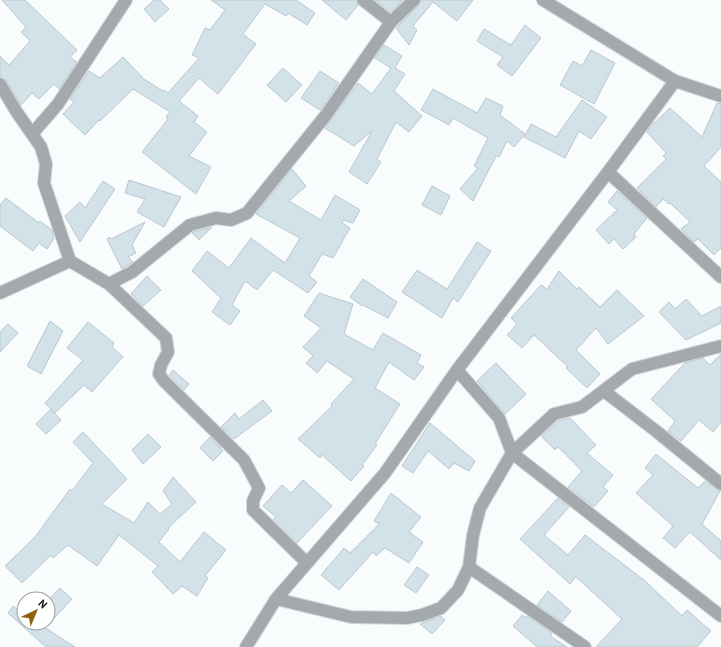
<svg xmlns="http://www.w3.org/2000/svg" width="721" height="647" font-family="'PT Sans',sans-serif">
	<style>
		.building { fill: #d3e1e9; stroke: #b9c7cf }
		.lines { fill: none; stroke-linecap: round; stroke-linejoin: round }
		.minor-casing { stroke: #d3d7d8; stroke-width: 14 }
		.minor { stroke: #a3a9ad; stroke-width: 12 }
	</style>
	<rect width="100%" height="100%" fill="#f9fcfd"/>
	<path class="building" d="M2,0H25L77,50L70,57L77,62L59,89L54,84L39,99L32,93L21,105L6,80L0,77V56L9,65L30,41L21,32L26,27Z
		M154,0H160L169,9L155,22L144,9Z
		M211,0H296L315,13L307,25L288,13L286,16L265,4L243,34L256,44L218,94L199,78L179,101L198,116L194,122L207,132L189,156L211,167L196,194L142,152L168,119L166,117L170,112L133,89L100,121L99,120L85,135L63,114L74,102L70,99L89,71L100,78L123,57L144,79L163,91L164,90L168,93L199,58L192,55L205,28L210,30L225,10Z
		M322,0H356L358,5L346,20Z
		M375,0H403L391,12Z
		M421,0H473L457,21L433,2L413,26L417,30L409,45L396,28L419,5Z
		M525,25L541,38L512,76L497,65L503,57L477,41L484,29L511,45Z
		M384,45L402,56L395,68L405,74L394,91L422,116L409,132L396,122L377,159L381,162L367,184L349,172L372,131L354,146L325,128L358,83L372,94L391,68L375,58Z
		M591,50L615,63L594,104L560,85L573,61L582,66Z
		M283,68L302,85L286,102L267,85Z
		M320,71L339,83L320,110L301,98Z
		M433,89L477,113L486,98L503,106L500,115L525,134L514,147L507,141L499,157L496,156L473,201L460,189L478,168L474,166L488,138L453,118L449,125L421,110Z
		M582,100L607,117L591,139L579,131L565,158L524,137L531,124L556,137Z
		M717,103H721V147L704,166L721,182V248L714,255L698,239L694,242L681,229L690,222L670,203L669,204L663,199L656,207L637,188L666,159L663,156L666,153L647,132L651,126L670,108L702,137Z
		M292,169L306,186L289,201L321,220L335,195L360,210L353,223L343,220L342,223L350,228L333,258L322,254L309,276L317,282L308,293L273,270L257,290L245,281L232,305L240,311L230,325L212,312L221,298L192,271L207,251L229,268L251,238L285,263L300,238L256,214Z
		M129,180L181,197L164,227L137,212L145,199L125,193Z
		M103,181L115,189L80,242L65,216L80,202L85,208Z
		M432,186L450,196L441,215L422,205Z
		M617,191L647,218L634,234L636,237L623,249L614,239L609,244L596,230L617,210L608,202Z
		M6,198L39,223L40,221L52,230L54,238L47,249L39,243L33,251L0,226V205Z
		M145,222L132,245L136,253L128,257L133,262L122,269L107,239L109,237L111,239Z
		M212,227L199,240L192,233L193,232Z
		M477,242L491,251L458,302L453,298L442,318L402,292L417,270L447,289Z
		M559,271L577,289L579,287L600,307L617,290L644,316L608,344L596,328L576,350L600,374L587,388L566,368L568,367L534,335L522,348L507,335L517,324L511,318L541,285L547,289Z
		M147,276L161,290L143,306L131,294Z
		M363,279L397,302L388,318L363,305L362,306L350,297Z
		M319,293L353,304L344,334L373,350L383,333L421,355L417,363L424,367L414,380L389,362L375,388L400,404L375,444L377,445L362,465L364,466L351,481L322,455L320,458L298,439L332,406L331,404L354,379L327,361L317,373L306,363L313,356L303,347L321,328L304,316Z
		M686,299L702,316L721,306V323L686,340L659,312L669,302L675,309Z
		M50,321L63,331L41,374L27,366Z
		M88,322L114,343L112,347L123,357L92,392L84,385L55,413L45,403L83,360L67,348Z
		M8,324L18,333L0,352V332Z
		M721,354V422L713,432L699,420L681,441L668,431L675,421L651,399L685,363L703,358L710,365Z
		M496,363L526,394L505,414L477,381Z
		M173,370L189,384L184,390L169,375Z
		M263,400L272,411L234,439L221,427L235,413L239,419Z
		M51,409L61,420L46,434L36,424Z
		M570,418L596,445L587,453L613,475L603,487L608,491L594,507L568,487L582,471L558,447L555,450L541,436L558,421Z
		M430,423L475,461L469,471L454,463L449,469L428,451L413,473L402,466Z
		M83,432L127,479L102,504L134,523L148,502L160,514L172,504L163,491L173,477L196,502L168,528L169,529L159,542L180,562L204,532L226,550L205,576L208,578L197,596L182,586L173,594L152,572L158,566L119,535L97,566L68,545L53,558L51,555L22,583L5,566L35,537L70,489L72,491L93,463L73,442Z
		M148,434L161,447L143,464L132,450Z
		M210,437L221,448L220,449L223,451L213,461L200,448Z
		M656,454L698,488L705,481L720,491L702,524L721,541V560L690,532L675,548L663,538L673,526L636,493L653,475L645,468Z
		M303,480L332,506L297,543L273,520L276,517L263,506L282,485L291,493Z
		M391,493L421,517L409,532L423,542L409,563L385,548L376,556L373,552L339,590L321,575L344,548L350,553L379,524L374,521Z
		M558,498L569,507L544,535L568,555L585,535L644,580L682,616L687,610L711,631L697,647H596L622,619L576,577L570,584L520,539Z
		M417,567L429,575L416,593L404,585Z
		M60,588L72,599L48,625V600Z
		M548,591L571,611L562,622L537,605Z
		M13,606L24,614V623H38L75,647H46L8,613Z
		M522,615L526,618L527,616L552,633L550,636L567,647H537L513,626Z
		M440,616L445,620L432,634L420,624Z"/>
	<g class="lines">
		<defs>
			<path id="minor" d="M363,0L391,22
				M543,0L675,81L721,96
				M0,84L16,111L41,147L46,164L44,183L70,261
				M32,134L58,104L126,0
				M608,172L721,277
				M109,284L166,338L168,352L161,365L159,374L164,381L244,460L259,488L253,501V510L307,563
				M0,293L70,261L109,284L132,272L190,225L216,218L231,220L247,213L326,115L391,22L414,0
				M721,346L632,369L582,407L554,414L512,453L721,616
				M604,391L656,431L721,484
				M469,567L585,647
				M276,599L351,617L407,618L422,615L441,608L458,590L469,567L473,535L480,508L512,453L499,418L457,370
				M246,647L276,599L385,473L457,370L608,172L675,81"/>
		</defs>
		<use href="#minor" class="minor-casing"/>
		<use href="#minor" class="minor"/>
	</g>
	<g transform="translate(36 611) rotate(44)"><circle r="19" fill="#ffffff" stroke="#9ea0a1"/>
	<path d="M0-3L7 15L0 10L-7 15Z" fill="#926110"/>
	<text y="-6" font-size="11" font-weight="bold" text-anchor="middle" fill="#0d1215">N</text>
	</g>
</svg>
